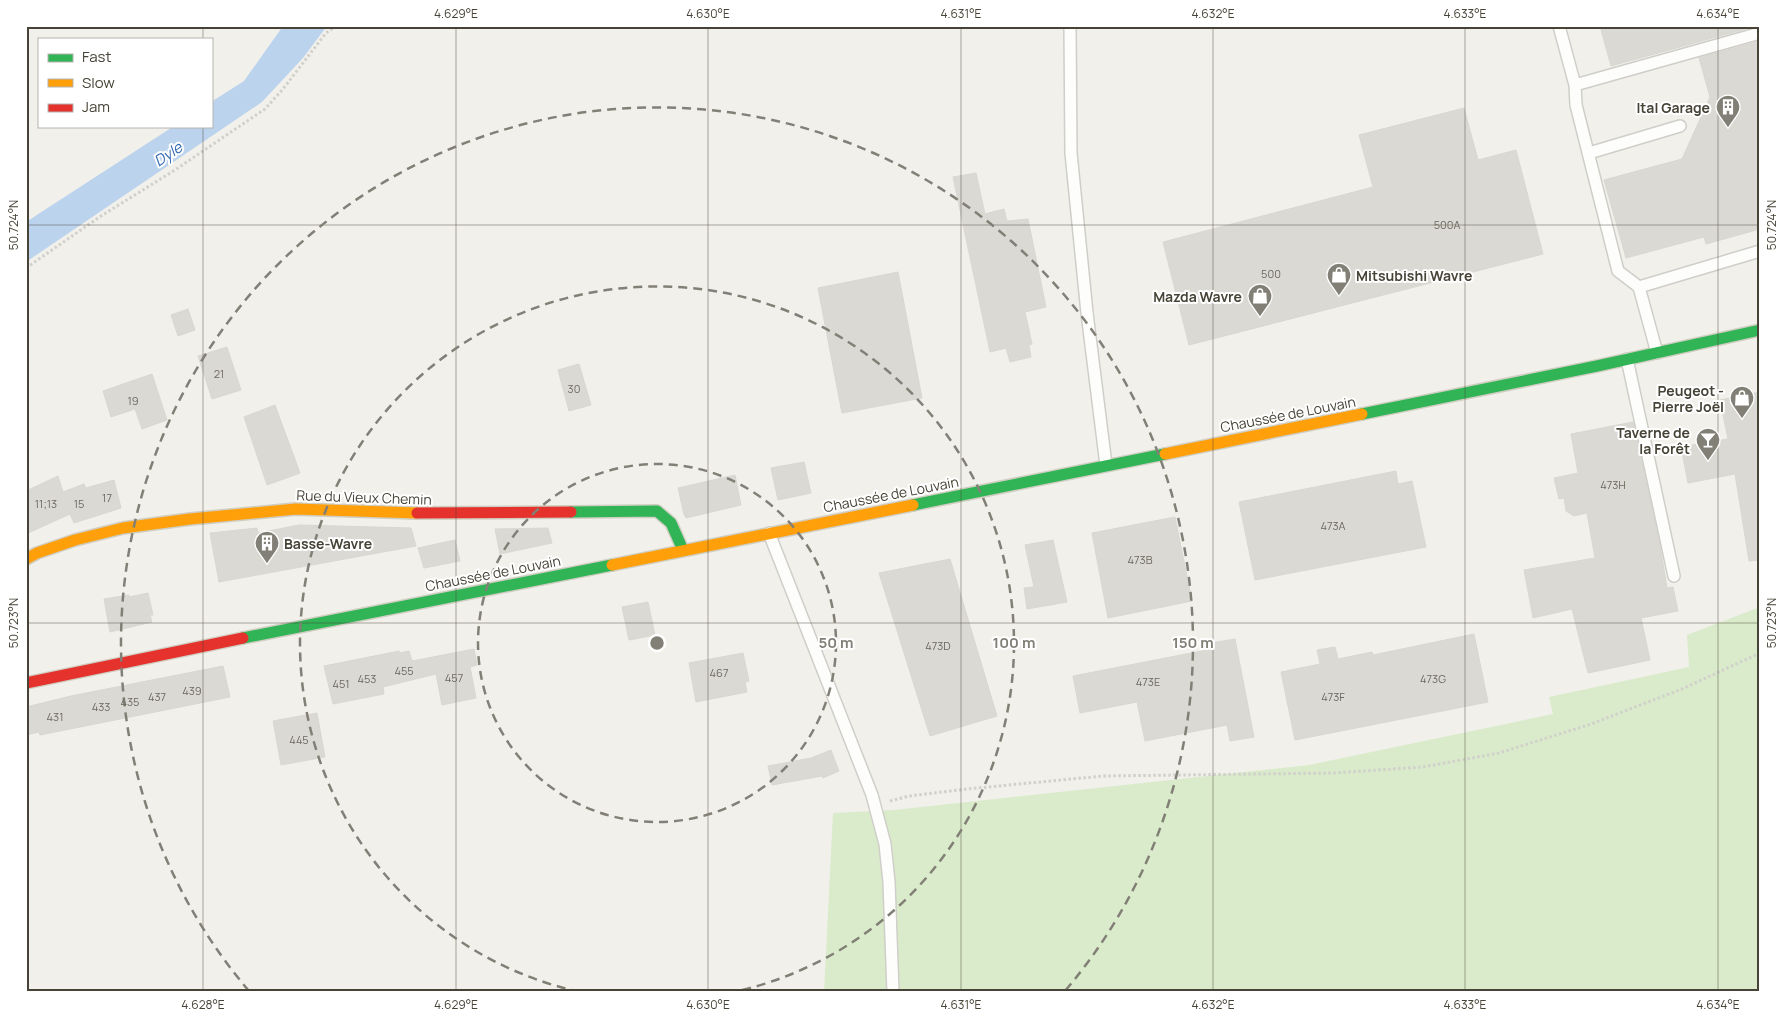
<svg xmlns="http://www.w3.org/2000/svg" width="1786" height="1018" font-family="Manrope,sans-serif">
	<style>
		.green { fill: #daebcb }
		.water { fill: #bcd3ee }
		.building { fill: #dad9d3; stroke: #d9d7d1 }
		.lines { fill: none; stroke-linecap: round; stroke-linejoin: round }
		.lane-casing { stroke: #cfcec8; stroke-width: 14 }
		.fast-casing { stroke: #d0cec2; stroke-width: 14 }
		.slow-casing { stroke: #d0cec2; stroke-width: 14 }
		.jam-casing { stroke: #d0cec2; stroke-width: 14 }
		.path { stroke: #d1d0ca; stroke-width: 3; stroke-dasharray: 2.5 2.5; stroke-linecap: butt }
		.lane { stroke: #fdfdfc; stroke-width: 11 }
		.fast { stroke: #30b455; stroke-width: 11 }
		.slow { stroke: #ff9f0a; stroke-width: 11 }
		.jam { stroke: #e5322d; stroke-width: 11 }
		.ticks { fill: none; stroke: #474337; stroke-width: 1; stroke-opacity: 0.45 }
		.ring { fill: none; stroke: #828076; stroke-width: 2.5; stroke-dasharray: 9 6 }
		.labels { text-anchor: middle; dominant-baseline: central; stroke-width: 4; stroke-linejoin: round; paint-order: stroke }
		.number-label { font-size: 11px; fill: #6c695f }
		.poi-label { font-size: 14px; font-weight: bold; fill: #474337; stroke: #fff; text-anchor: end }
		.street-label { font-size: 14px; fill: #474337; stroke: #fff }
		.water-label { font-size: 15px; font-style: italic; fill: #3169b2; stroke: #fff }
		.centre { fill: #828076; stroke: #fff; stroke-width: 2.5 }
		.ring-label { font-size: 15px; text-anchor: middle; font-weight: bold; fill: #828076; stroke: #fff; stroke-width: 4; stroke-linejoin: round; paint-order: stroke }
		.neatline { fill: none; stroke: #474337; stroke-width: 2 }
		.ticks-label { font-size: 12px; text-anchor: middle; fill: #474337 }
	</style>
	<rect width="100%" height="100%" fill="#f1f0eb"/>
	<path class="green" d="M1760,607V992H824L833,813L894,810L1309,765L1553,714L1549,697L1689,667L1687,635Z"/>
	<path class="water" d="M283,26H327L303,58L262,102L26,262V222L174,126H211V102L244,81Z"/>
	<path class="building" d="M1600,26H1756L1611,66Z
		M1760,41V229L1706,244L1704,237L1626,258L1604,180L1682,159L1710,97L1699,58Z
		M1464,108L1478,160L1516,150L1543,254L1189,345L1163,242L1373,187L1359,135Z
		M976,173L985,214L1004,209L1007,221L1028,219L1046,307L1025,312L1032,344L1029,345L1031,357L1010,362L1006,348L990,352L953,177Z
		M898,272L922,398L842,413L818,288Z
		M188,309L195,330L178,336L171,315Z
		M227,347L241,390L212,399L198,356Z
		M579,364L591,405L569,411L558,370Z
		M152,374L167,420L142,429L135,409L111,417L103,391Z
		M1760,392V560L1749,561L1735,474L1688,483L1681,447L1728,439L1720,400Z
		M275,405L300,473L267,485L244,417Z
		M1633,422L1660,545L1667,588L1673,587L1678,611L1641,618L1650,660L1588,673L1572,609L1533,618L1524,570L1595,558L1587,513L1574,516L1566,511L1564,498L1559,499L1554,478L1578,473L1571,434Z
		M804,462L811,493L778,500L771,468Z
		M1396,471L1398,484L1412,481L1426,547L1255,580L1239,502Z
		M735,475L741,505L686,518L684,514L678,488Z
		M58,476L63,492L84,484L86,488L114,480L121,508L74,523L70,514L26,534V491Z
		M1175,517L1192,601L1108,618L1092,533Z
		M299,525L411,528L416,546L219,582L210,533L257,528L258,533Z
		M548,528L552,543L500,554L495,529Z
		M455,540L460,561L424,568L418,548Z
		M1053,540L1067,602L1027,609L1024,588L1034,587L1025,545Z
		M950,559L997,716L930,736L879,573Z
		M148,593L153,615H150L152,622L110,632L104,599L129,595V597Z
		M648,602L655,635L629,640L622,607Z
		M1474,634L1488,702L1295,740L1281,672L1320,664L1317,650L1335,647L1338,659L1372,652L1373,655Z
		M1235,639L1254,737L1230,741L1227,725L1145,741L1137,702L1080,713L1073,676L1212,649L1211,643Z
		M474,649L477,665L470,667L476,698L442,705L436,674L383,687L384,694L333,704L324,666L399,651L400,653L409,651L412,661Z
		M743,653L749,681L745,682L747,692L696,702L689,663Z
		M223,666L230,697L40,735L39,732L26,735V707L71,696Z
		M317,713L325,757L281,765L273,721Z
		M831,750L839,771L823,778L822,776L772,785L768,766L811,758Z"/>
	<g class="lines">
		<defs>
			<path id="lane" d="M1070,26L1071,153L1087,313L1106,465
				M1559,26L1575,85
				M1589,153L1680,126
				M1639,287L1760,251
				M1657,353L1639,287L1618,271L1576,105L1575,85L1760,33
				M1627,359L1674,576
				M769,533L872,795L885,844L889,882L893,992"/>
			<path id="fast" d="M1362,414L1597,366L1760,330
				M913,505L1165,454
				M571,512L657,511L671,523L683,550
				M243,638L612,565"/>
			<path id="slow" d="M1165,454L1362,414
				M26,559L37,553L75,540L123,528L190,519L296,509L417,513
				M612,565L913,505"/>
			<path id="jam" d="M417,513L571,512
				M26,683L243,638"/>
		</defs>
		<use href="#lane" class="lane-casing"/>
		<use href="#fast" class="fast-casing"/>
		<use href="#slow" class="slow-casing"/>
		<use href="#jam" class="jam-casing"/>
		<path class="path" d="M26,268L101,216L175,170L265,109L283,89L326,33L336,26
			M890,801L909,796L967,789L1103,776L1334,773L1423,767L1499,753L1591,724L1682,689L1760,653"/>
		<use href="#lane" class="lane"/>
		<use href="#fast" class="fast"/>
		<use href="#slow" class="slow"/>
		<use href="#jam" class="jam"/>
	</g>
	<path class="ticks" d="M203,26V39M456,26V992M708,26V992M961,26V992M1213,26V992M1465,26V992M1718,26V992M203,126V992M26,225H1760M26,623H1760"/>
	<g class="ring">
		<circle cx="657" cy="643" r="179"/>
		<path d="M580 992A357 357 0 1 1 734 992"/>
		<path d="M249 991A536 536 0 1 1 1065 991"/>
	</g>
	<defs>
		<symbol id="building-pin" viewBox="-11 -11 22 30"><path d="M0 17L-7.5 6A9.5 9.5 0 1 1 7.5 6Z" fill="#828076" stroke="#fff"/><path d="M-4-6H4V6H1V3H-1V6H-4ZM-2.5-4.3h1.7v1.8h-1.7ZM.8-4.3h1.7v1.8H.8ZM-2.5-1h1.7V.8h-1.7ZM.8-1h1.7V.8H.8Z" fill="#fff"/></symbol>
		<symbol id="shop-pin" viewBox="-11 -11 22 30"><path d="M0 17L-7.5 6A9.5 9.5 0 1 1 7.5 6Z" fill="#828076" stroke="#fff"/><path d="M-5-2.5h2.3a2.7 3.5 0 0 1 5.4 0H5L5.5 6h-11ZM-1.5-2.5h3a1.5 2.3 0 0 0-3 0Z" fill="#fff"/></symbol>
		<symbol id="bar-pin" viewBox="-11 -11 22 30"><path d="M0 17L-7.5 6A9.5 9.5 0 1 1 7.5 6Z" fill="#828076" stroke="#fff"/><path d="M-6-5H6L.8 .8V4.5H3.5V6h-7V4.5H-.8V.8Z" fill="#fff"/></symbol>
	</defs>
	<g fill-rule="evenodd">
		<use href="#building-pin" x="1714" y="93" width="28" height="38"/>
		<use href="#shop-pin" x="1325" y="261" width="28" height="38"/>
		<use href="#shop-pin" x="1246" y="282" width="28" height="38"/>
		<use href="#shop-pin" x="1728" y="384" width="28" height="38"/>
		<use href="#bar-pin" x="1694" y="426" width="28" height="38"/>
		<use href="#building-pin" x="253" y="529" width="28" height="38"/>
	</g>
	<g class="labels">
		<g class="number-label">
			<text x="1447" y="224">500A</text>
			<text x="1271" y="273">500</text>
			<text x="219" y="373">21</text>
			<text x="574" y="388">30</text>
			<text x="133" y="400">19</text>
			<text x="1613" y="484">473H</text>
			<text x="107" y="497">17</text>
			<text x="46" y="503">11;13</text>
			<text x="79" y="503">15</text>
			<text x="1333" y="525">473A</text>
			<text x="1140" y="559">473B</text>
			<text x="938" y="645">473D</text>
			<text x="404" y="670">455</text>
			<text x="719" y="672">467</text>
			<text x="454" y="677">457</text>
			<text x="367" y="678">453</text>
			<text x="1433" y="678">473G</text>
			<text x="1148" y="681">473E</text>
			<text x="341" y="683">451</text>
			<text x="192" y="690">439</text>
			<text x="157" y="696">437</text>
			<text x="1333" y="696">473F</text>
			<text x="130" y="701">435</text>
			<text x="101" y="706">433</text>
			<text x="55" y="716">431</text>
			<text x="299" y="739">445</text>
		</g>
		<g class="poi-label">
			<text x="1710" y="107">Ital Garage</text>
			<text x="1356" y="275" text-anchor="start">Mitsubishi Wavre</text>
			<text x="1242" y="296">Mazda Wavre</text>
			<text x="1724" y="390">Peugeot -<tspan x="1724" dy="16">Pierre Joël</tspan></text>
			<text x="1690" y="432">Taverne de<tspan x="1690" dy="16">la Forêt</tspan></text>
			<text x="284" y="543" text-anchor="start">Basse-Wavre</text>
		</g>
		<g class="street-label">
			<text transform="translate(1288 414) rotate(-11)">Chaussée de Louvain</text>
			<text transform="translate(891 494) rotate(-11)">Chaussée de Louvain</text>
			<text transform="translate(364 497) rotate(2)">Rue du Vieux Chemin</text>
			<text transform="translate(493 573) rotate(-11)">Chaussée de Louvain</text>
		</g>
		<g class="water-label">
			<text transform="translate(168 154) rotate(-34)">Dyle</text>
		</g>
	</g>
	<circle cx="657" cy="643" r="8" class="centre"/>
	<g class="ring-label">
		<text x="836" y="648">50 m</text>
		<text x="1014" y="648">100 m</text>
		<text x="1193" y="648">150 m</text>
	</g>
	<rect width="1786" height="1018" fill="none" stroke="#ffffff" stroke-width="55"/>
	<rect x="38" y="38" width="175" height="90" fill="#ffffff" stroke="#b5b4af"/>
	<rect x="48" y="54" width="25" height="8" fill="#30b455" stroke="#b5b4af"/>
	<text x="82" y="62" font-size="15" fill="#474337">Fast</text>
	<rect x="48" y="79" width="25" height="8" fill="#ff9f0a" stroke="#b5b4af"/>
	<text x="82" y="88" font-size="15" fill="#474337">Slow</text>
	<rect x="48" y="104" width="25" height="8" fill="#e5322d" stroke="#b5b4af"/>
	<text x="82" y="112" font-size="15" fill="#474337">Jam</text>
	<rect x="28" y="28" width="1730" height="962" class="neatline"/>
	<g class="ticks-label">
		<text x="456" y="18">4.629°E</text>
		<text x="708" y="18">4.630°E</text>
		<text x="961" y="18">4.631°E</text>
		<text x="1213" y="18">4.632°E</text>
		<text x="1465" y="18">4.633°E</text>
		<text x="1718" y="18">4.634°E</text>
		<text transform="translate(14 225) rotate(-90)" y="4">50.724°N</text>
		<text transform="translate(1772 225) rotate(-90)" y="4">50.724°N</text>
		<text transform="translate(14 623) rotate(-90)" y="4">50.723°N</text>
		<text transform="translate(1772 623) rotate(-90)" y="4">50.723°N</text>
		<text x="203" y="1009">4.628°E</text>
		<text x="456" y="1009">4.629°E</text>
		<text x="708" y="1009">4.630°E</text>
		<text x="961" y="1009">4.631°E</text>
		<text x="1213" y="1009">4.632°E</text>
		<text x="1465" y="1009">4.633°E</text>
		<text x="1718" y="1009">4.634°E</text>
	</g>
</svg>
